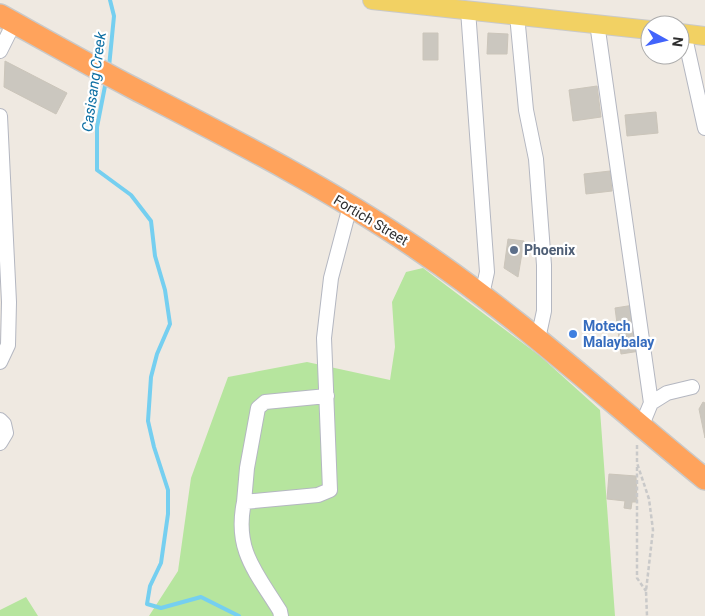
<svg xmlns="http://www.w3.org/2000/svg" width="705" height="616" font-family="Roboto,sans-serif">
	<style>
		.green { fill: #b6e59e }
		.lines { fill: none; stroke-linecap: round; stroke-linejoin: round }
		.stream { stroke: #75cff0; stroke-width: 4 }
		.building { fill: #cbc7bf; stroke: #cbc5ba }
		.minor-casing { stroke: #b4b7c1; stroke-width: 16 }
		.major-casing { stroke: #c9c9c9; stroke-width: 20 }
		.highway-casing { stroke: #c9c9c9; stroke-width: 24 }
		.path { stroke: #c9c9c9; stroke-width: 2.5; stroke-dasharray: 4 2.5; stroke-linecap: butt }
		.minor { stroke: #fff; stroke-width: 14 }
		.major { stroke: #f2d163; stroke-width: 18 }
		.highway { stroke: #ffa35c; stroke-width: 21 }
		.service-dot { fill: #5c6f8a; stroke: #fff; stroke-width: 2 }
		.shop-dot { fill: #3f7fe0; stroke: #fff; stroke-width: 2 }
		.labels { text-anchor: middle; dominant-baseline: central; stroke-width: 4.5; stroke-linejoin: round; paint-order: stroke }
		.street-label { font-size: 14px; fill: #2e2e2e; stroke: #fff }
		.service-label { font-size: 14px; font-weight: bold; fill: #4e5e75; stroke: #fff; text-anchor: start }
		.shop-label { font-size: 14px; font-weight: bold; fill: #366cbe; stroke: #fff; text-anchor: start }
		.water-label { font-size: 15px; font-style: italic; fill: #0d6fa3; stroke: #fff }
	</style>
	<rect width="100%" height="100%" fill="#efe9e1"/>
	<path class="green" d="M423,268L540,356L600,410L615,616H149L178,571L191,478L228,377L307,362L390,380L395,347L392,302L406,272Z
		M26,597L38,616H0V610Z"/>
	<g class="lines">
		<path class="stream" d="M109,67L114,16L110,0
			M106,81L97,127V170L131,195L151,221L155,256L165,290L170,324L157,354L151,377L148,421L154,447L168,490V514L161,563L150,586L147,604L161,608L201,597L239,616"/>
	</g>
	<path class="building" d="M423,33H438V60H423Z
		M488,33L508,34L507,54H487Z
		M5,61L67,93L56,114L4,87Z
		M597,86L601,117L573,121L569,90Z
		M656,112L658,133L627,136L625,115Z
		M610,171L612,191L586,194L584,174Z
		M508,239L524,241L518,277L504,268Z
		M634,305L640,351L621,354L615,308Z
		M703,402L705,403V438L699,409Z
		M609,474L636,476L637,502H632L631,509L624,508L625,501L607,499Z"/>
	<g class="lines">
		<defs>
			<path id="minor" d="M468,10L487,272L482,295
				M517,15L526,110L536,159L544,265V311L538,339
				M597,23L651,403L642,425
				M684,33L705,128
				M0,51L14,23
				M0,116L9,302L8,345L0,362
				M651,403L667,393L692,387
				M0,420L4,424L6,433L0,443
				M244,502L247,468L258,408L265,402L327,396
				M281,616L280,611C256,572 234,550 244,502L318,495L330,490L324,338L331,278L350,206"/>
			<path id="major" d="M372,0L650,30
				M680,33L705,36"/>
			<path id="highway" d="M0,15C45,40 89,65 135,89C230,138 327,187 416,248C519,317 609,401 705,479"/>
		</defs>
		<use href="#minor" class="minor-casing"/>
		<use href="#major" class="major-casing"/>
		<use href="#highway" class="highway-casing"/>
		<path class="path" d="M637,445V463L649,499L653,530L646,591L647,616
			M637,467V578L646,591"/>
		<use href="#minor" class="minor"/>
		<use href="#major" class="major"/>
		<use href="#highway" class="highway"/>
	</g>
	<circle class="service-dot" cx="514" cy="250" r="5"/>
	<circle class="shop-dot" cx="573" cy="334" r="5"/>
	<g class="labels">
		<g class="street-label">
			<text transform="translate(371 220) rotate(31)">Fortich Street</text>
		</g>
		<g class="service-label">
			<text x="524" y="250">Phoenix</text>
		</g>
		<g class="shop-label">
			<text x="583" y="326">Motech<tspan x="583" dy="16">Malaybalay</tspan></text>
		</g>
		<g class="water-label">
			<text transform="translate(94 82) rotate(-82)">Casisang Creek</text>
		</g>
	</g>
	<g transform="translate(665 40) rotate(98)"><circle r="24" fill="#ffffff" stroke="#ababab"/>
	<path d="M0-4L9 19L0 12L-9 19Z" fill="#4264fb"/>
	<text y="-8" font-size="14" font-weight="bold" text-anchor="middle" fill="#2e2e2e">N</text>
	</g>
</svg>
